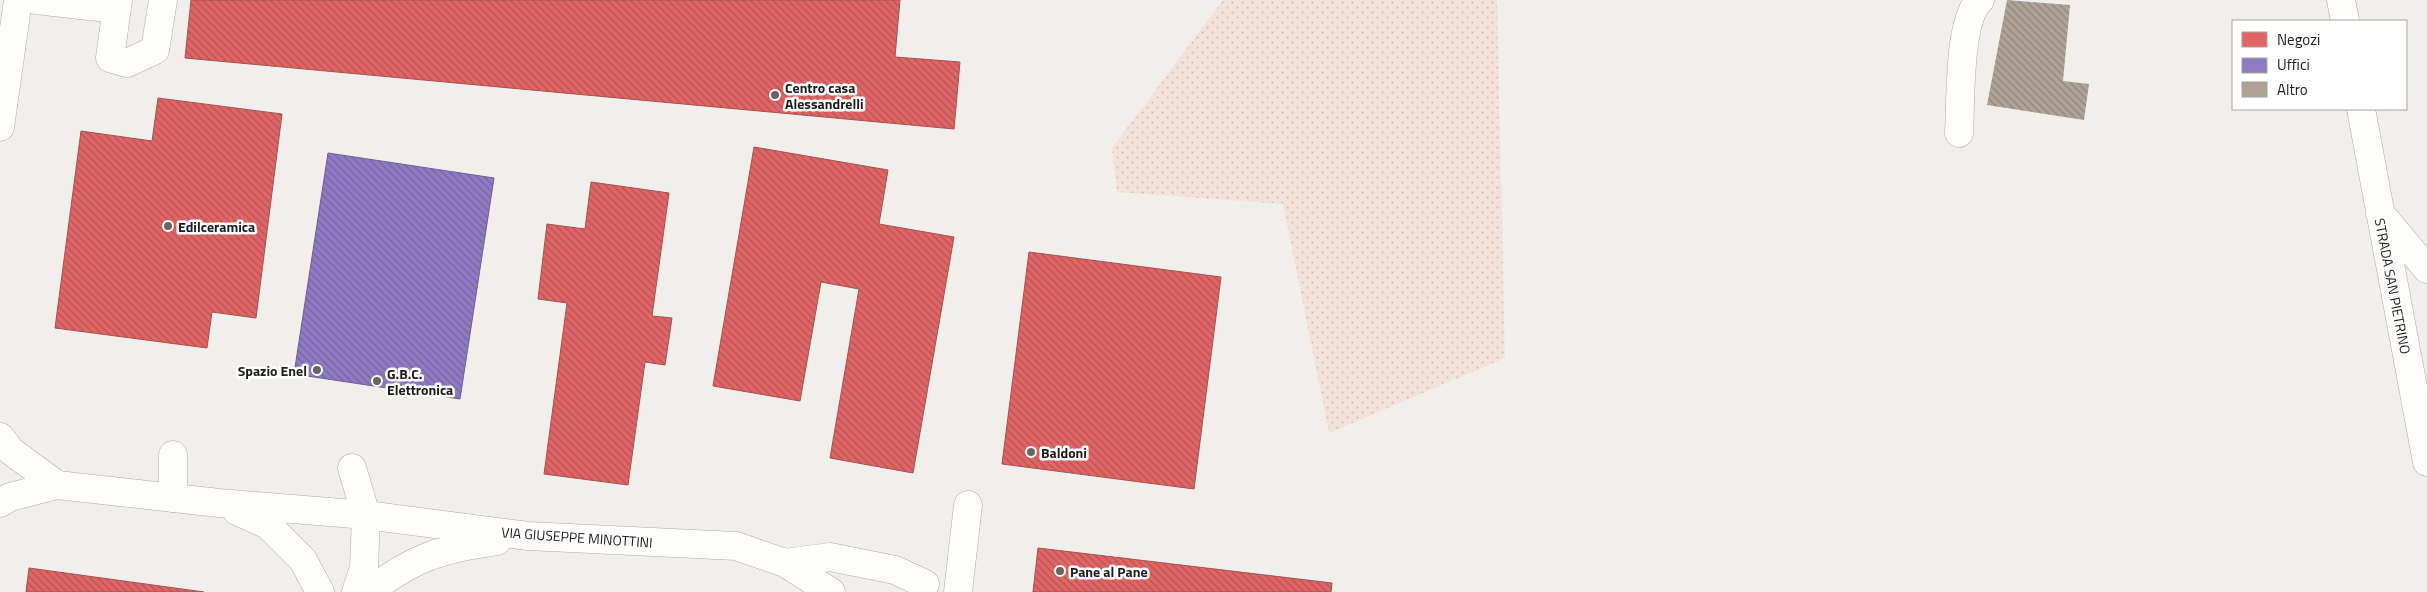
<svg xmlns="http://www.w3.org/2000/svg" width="2427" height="592" font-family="'Titillium Web',sans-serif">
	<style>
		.grass { fill: url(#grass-dots) }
		.shops { fill: url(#shops-back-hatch); stroke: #a6504f }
		.offices { fill: url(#offices-back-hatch); stroke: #6c5f90 }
		.building { fill: url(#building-back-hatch) }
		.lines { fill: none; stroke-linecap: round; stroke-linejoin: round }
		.minor-casing { stroke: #adaba9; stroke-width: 29 }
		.major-casing { stroke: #adaba9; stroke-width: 29 }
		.minor { stroke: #fdfdfc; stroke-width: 28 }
		.major { stroke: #fdfdfc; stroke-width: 28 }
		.poi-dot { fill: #676664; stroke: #fff; stroke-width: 2 }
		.labels { text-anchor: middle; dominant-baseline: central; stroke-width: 5; stroke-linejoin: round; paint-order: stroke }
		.poi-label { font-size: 14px; font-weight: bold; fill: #1d1c1a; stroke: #fff; text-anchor: start }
		.street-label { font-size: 14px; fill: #1d1c1a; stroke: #fff }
	</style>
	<defs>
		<pattern id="grass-dots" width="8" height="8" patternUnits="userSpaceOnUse" patternTransform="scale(1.25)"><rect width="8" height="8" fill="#f3e2d9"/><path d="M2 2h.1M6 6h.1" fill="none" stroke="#d0c1ba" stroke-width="1.8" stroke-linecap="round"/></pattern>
		<pattern id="shops-back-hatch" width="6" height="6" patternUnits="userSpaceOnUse" patternTransform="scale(1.25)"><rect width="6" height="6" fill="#e06666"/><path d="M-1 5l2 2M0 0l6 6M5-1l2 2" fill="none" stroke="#b55353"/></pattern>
		<pattern id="offices-back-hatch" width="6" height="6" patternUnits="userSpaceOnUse" patternTransform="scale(1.25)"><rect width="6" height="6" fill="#8e7cc3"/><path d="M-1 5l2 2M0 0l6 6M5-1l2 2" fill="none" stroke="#73659e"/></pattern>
		<pattern id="building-back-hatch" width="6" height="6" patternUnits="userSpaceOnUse" patternTransform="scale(1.25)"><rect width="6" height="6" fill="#afa397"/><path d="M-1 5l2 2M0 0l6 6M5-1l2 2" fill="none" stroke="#8e847a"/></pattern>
	</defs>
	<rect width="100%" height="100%" fill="#f1efec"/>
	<path class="grass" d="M1223,0H1497L1505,358L1329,433L1283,204L1117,192L1112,148Z"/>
	<path class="shops" d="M191,0H900L895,57L960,62L954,129L185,58Z
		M158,98L282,114L256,318L212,312L207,348L55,328L81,131L152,141Z
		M754,147L888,170L879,224L954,237L913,473L830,458L859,289L821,282L800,401L713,386Z
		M591,182L669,193L652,316L672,318L665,365L645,362L628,485L544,474L567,303L538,299L547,224L585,229Z
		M1029,252L1221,277L1194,489L1002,464Z
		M1038,548L1332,583L1331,592H1033Z
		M29,568L204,592H26Z"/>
	<path class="offices" d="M328,153L494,178L460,399L294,374Z"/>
	<path class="building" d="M2007,0L2070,5L2063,81L2089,84L2084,120L1987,105Z"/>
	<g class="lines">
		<defs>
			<path id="minor" d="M36,0L116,9
				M118,0L110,58L127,63L155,50L163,0
				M2341,0L2345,21
				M2361,109L2427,462
				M1959,133C1961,102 1958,20 1980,0
				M2380,213L2427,269
				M173,455V498
				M352,468L366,515L528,536L736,546L785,563L831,592
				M785,563L830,557L895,570L925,584
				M369,592C412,558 443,548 497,541
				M958,592L968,505"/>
			<path id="major" d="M0,127L18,0
				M0,437L11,451L57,485
				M0,503L10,497L57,485L219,503L366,515L364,568L356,592
				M237,511L268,525L303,560L320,592"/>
		</defs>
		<use href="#minor" class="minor-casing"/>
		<use href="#major" class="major-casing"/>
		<use href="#minor" class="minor"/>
		<use href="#major" class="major"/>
	</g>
	<g class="poi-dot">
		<circle cx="775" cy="95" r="5"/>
		<circle cx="168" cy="226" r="5"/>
		<circle cx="317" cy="370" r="5"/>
		<circle cx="377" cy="381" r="5"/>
		<circle cx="1031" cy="452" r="5"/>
		<circle cx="1060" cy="571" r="5"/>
	</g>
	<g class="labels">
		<g class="poi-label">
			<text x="785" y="87">Centro casa<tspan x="785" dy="16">Alessandrelli</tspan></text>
			<text x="178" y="226">Edilceramica</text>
			<text x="307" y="370" text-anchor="end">Spazio Enel</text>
			<text x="387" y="373">G.B.C.<tspan x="387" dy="16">Elettronica</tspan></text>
			<text x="1041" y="452">Baldoni</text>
			<text x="1070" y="571">Pane al Pane</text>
		</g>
		<g class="street-label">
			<text transform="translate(2393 286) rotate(79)">STRADA SAN PIETRINO</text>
			<text transform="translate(577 537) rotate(4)">VIA GIUSEPPE MINOTTINI</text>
		</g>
	</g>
	<rect x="2232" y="20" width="175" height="90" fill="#ffffff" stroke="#a5a4a3"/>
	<rect x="2242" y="32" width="25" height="15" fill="#e06666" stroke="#a5a4a3"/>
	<text x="2277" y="45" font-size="15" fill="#1d1c1a">Negozi</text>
	<rect x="2242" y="58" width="25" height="15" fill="#8e7cc3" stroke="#a5a4a3"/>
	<text x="2277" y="70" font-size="15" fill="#1d1c1a">Uffici</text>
	<rect x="2242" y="82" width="25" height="15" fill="#afa397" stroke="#a5a4a3"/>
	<text x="2277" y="95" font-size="15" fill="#1d1c1a">Altro</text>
</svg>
